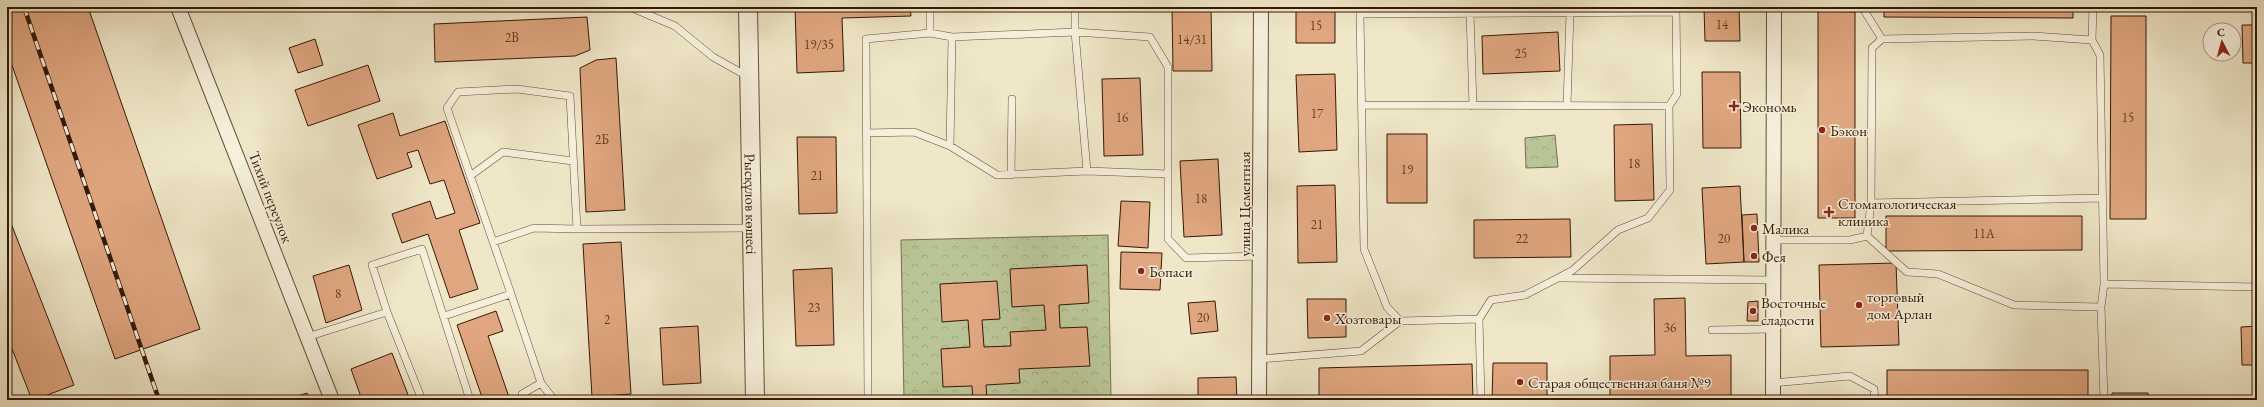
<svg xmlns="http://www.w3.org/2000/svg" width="2264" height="407" font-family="'EB Garamond',serif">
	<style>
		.forest { fill: url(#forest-crowns); stroke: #776e4e }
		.building { fill: #dfa67f; stroke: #351805 }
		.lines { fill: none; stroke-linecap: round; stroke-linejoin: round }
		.service-casing { stroke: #644c36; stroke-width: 8 }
		.minor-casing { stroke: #644c36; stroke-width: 16 }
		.tertiary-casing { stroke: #644c36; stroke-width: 20 }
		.service { stroke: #f5efdb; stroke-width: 7 }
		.minor { stroke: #f5efdb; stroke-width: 14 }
		.tertiary { stroke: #f5efdb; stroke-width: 18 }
		.rail-casing { stroke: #351805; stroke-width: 4.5 }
		.rail { stroke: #f5efdb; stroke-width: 3; stroke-dasharray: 9; stroke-linecap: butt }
		.poi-dot { fill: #8f2418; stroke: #f5efdb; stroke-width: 1.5 }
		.labels { text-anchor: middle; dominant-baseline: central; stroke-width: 3; stroke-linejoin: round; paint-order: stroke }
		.number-label { font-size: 13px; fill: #603c24 }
		.poi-label { font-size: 15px; fill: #351805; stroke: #f5efdb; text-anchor: start }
		.street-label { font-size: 15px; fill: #351805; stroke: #f5efdb }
	</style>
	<defs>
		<pattern id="forest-crowns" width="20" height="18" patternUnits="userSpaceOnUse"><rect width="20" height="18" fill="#b9c596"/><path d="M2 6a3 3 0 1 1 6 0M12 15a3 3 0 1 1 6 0" fill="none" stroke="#a0a880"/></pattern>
	</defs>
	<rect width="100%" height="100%" fill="#efe7c8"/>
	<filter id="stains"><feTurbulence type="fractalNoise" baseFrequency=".005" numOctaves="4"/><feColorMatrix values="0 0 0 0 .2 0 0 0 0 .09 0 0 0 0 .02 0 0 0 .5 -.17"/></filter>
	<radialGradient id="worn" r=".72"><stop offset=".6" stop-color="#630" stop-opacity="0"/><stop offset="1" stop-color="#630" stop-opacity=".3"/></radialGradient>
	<path class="forest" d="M1555,135L1558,167L1526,168L1525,138Z
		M1108,235L1111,400H904L901,240Z"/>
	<path class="building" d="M7,7H88L200,329L115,359L7,51Z
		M795,7H910L911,16L842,18L844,71L797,73Z
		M1172,7H1211L1212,71H1173Z
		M1296,7H1335V43H1296Z
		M1704,7H1739L1740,41H1705Z
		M1884,7H2073V18L1884,17Z
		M1818,11L1855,12V218H1818Z
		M2111,16H2146V219H2110Z
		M587,17L590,50L575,56L435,62L434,24Z
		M2242,25H2257V63H2243Z
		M1558,32L1560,71L1483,74L1482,36Z
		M315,39L323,65L298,73L289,48Z
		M616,58L625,210L586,212L580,68L596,60Z
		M368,65L380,101L308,126L295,90Z
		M1702,72H1740L1741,148H1703Z
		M1335,74L1337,150L1299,152L1296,75Z
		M1140,78L1143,155L1104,156L1102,79Z
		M393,113L400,136L445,121L480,223L459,230L478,289L450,298L428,234L402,243L392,214L430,201L436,219L455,213L444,180L430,184L418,150L407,153L412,167L377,179L358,125Z
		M1652,124L1654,200L1615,201L1614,125Z
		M1387,134H1427V203H1387Z
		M797,137H836L837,213L799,214Z
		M1218,159L1222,235L1184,237L1180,161Z
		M1335,185L1337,262L1298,263L1297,186Z
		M1740,186L1744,262L1706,264L1702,188Z
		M1121,201L1150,202L1148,248L1118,246Z
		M7,213L74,385L34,400H32L7,336Z
		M1757,214L1759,262H1744L1742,215Z
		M1886,216H2082V250L1886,251Z
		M1570,219L1571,257L1474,258V220Z
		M621,242L631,394L592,397L583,244Z
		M1121,252L1162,253L1160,290L1120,289Z
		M1896,263L1899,345L1821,347L1819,265Z
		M349,265L362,310L326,323L313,276Z
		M1087,265L1089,303L1059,305L1060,328L1087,327L1090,366L1019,369L1020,383L986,385L987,400H973L972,386L943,387L941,349L970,347L968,320L942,322L940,284L997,281L1000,319L982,320L984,347L1011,346L1010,332L1046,330L1044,305L1012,307L1010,269Z
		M832,268L834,345L796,346L793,270Z
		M1685,298L1686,356L1731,355V400H1610V356L1655,355L1654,299Z
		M1307,299H1346V337L1308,338Z
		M1215,301L1218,331L1191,334L1188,303Z
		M1758,301V321H1747L1748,302Z
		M496,311L503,331L488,336L510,400H483L457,325Z
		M698,326L701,383L663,385L660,328Z
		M2257,326V365H2242L2241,327Z
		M392,353L410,400H362L351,369Z
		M1493,363H1547V400H1492Z
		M1472,364L1473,400H1319V368Z
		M1887,370H2088V400H1887Z
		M1236,377L1237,400H1198V378Z
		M307,393L309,400H286Z
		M2112,393H2148V400H2112Z"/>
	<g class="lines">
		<defs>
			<path id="service" d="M617,7L632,8L675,26L713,57L747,76
				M930,7V33
				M1075,7V32L1087,171L1168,174
				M1360,7V14L1676,12
				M1862,7L1882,39
				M2093,7L2092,40L2100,55L2104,284L2257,287
				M1470,13L1473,106
				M1360,14L1364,249L1387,307L1400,321
				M952,37L950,146L997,175L1087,171
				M2092,40L2033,36L1882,39L1872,48L1871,203L2103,198
				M1362,105L1669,106
				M1567,106L1570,13
				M866,133L914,132L950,146
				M1011,175L1012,99
				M470,176L503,152L573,161
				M1867,236L1907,272L1938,274L2014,305L2101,307L2104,284
				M1773,240H1850L1867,236L1871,203
				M493,242L534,228L577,229
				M1560,278L1773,280
				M511,294L447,108L458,92L517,89L570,96L577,229L752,228
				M2101,307L2104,400
				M387,312L422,400
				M444,316L511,294L541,383L522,394L524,400
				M1479,319L1481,400
				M1712,330L1773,329
				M307,337L387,312L372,265L422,249L470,400
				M1259,359L1361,351L1400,321L1479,319L1491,300L1525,295L1558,278L1573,270L1618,230L1648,218L1670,190L1669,106L1677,94L1676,7
				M541,383L554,400
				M1773,383L1850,376L1874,389L1875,400
				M868,400L866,39L930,33L952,37L1075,32L1150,37L1168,67V239L1186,258L1261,256"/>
			<path id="minor" d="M178,7L332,400
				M1259,400L1261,7
				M1773,400L1774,7"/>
			<g id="tertiary">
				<path id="s1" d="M748,7L755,400"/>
			</g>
		</defs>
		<use href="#service" class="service-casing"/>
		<use href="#minor" class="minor-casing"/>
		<use href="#tertiary" class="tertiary-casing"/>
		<use href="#service" class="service"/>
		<use href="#minor" class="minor"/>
		<use href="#tertiary" class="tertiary"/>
		<defs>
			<path id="rail" d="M24,7L159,400"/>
		</defs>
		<use href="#rail" class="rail-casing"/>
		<use href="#rail" class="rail"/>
	</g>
	<g class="poi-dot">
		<path d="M1732 100h4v4h4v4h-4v4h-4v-4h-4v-4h4z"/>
		<circle cx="1822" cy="130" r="4"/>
		<path d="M1827 206h4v4h4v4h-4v4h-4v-4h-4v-4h4z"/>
		<circle cx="1754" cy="228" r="4"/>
		<circle cx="1754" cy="256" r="4"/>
		<circle cx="1141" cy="271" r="4"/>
		<circle cx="1859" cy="305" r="4"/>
		<circle cx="1753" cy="311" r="4"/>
		<circle cx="1327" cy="318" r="4"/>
		<circle cx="1520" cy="382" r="4"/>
	</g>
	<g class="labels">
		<g class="number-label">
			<text x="1722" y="24">14</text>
			<text x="1316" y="25">15</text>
			<text x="512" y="37">2В</text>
			<text x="1192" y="39">14/31</text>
			<text x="819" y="44">19/35</text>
			<text x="1521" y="53">25</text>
			<text x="1317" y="113">17</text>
			<text x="1122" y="117">16</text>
			<text x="2128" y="117">15</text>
			<text x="602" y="139">2Б</text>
			<text x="1634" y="163">18</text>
			<text x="1407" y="169">19</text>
			<text x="817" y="175">21</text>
			<text x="1201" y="198">18</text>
			<text x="1317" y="224">21</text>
			<text x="1984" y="233">11А</text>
			<text x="1522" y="238">22</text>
			<text x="1724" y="238">20</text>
			<text x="338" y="293">8</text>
			<text x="814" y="307">23</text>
			<text x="1203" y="317">20</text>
			<text x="607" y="319">2</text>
			<text x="1670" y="327">36</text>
		</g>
		<g class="poi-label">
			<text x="1742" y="106">Экономь</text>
			<text x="1830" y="130">Бэкон</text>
			<text x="1838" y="203">Стоматологическая<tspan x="1838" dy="17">клиника</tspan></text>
			<text x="1762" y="228">Малика</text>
			<text x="1762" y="256">Фея</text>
			<text x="1149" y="271">Бопаси</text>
			<text x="1867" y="296">торговый<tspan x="1867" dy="17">дом Арлан</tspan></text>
			<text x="1761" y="302">Восточные<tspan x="1761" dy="17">сладости</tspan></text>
			<text x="1335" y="318">Хозтовары</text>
			<text x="1528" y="382">Старая общественная баня №9</text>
		</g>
		<g class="street-label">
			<text transform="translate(271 197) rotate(69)">Тихий переулок</text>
			<text stroke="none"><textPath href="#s1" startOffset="197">Рысқұлов көшесі</textPath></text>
			<text transform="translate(1244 204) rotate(-90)">улица Цементная</text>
		</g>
	</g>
	<rect width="2264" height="407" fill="none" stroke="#efe7c8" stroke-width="24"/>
	<rect x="8" y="8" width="2248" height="391" fill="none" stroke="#351805" stroke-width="2"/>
	<rect x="12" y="12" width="2240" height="383" fill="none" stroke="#351805"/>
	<g transform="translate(2222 42) rotate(354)"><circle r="19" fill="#f5efdb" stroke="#a89985"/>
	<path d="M0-3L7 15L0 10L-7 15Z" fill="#8f2418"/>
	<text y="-6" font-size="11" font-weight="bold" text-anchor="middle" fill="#351805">С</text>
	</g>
	<rect width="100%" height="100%" filter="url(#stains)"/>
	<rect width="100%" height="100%" fill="url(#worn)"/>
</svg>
